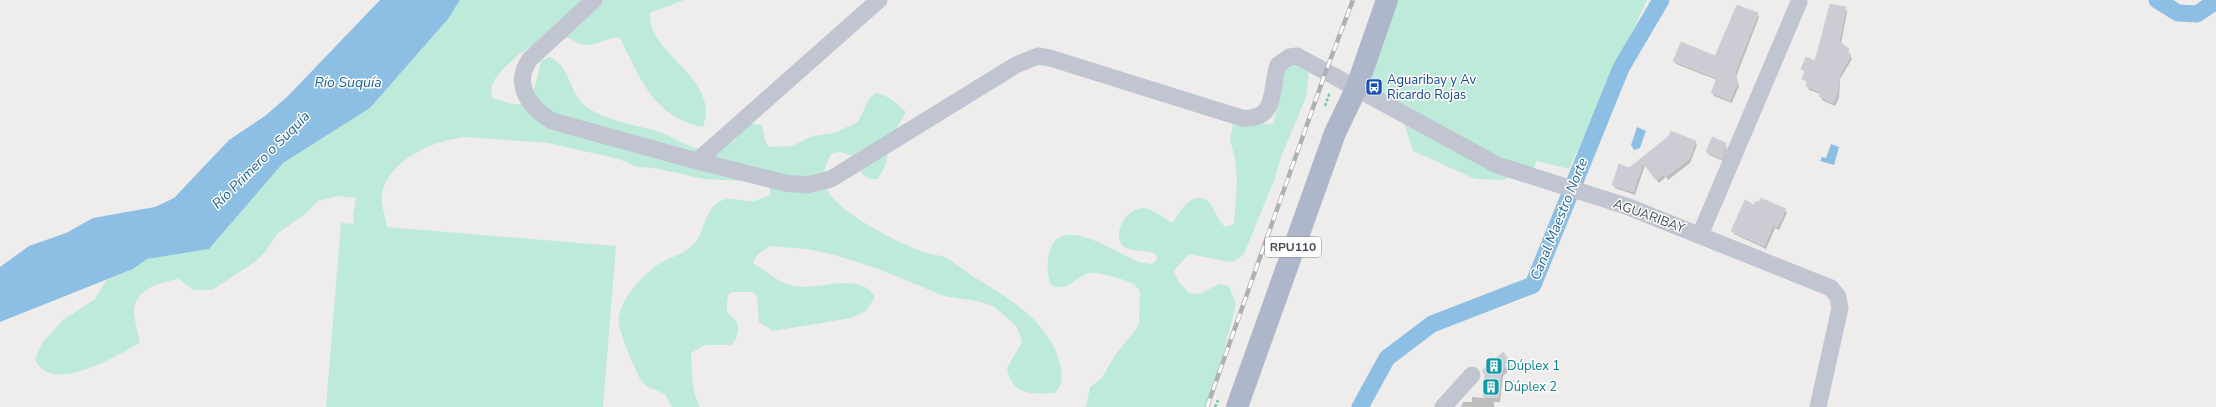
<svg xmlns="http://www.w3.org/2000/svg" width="2216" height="407" font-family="'Nunito Sans',sans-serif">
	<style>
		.green { fill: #bdead9 }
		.water { fill: #8dbfe4 }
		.shadow { fill: #0003 }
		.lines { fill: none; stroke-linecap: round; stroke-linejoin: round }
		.canal { stroke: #8dbfe4; stroke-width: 17 }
		.building { fill: #cccdd4; stroke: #d1d1d8 }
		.path { stroke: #78c5b0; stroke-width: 2.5; stroke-dasharray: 3 2; stroke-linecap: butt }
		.minor { stroke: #c1c5d1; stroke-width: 17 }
		.major { stroke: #aeb6c9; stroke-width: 22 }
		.rail-casing { stroke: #afb0b6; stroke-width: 4.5 }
		.rail { stroke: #fff; stroke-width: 3; stroke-dasharray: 9; stroke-linecap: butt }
		.labels { text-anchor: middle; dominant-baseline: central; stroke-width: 3; stroke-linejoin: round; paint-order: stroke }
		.shield { fill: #fff; stroke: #7e828a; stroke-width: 1 }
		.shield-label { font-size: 12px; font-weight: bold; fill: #464c58 }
		.transit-label { font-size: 13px; fill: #164399; stroke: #fff; text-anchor: start }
		.street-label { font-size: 13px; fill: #464c58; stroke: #fff }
		.culture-label { font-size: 13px; fill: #0d838f; stroke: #fff; text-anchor: start }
		.water-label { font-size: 14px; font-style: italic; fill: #17619a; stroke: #fff }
	</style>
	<rect width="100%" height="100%" fill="#efedec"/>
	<path class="green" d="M460,0H684L650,13C647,55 721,76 703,127C654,118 640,78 620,38C608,36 599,45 587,45C577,45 571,38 562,36C542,32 501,66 493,83C491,88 491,92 493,98C499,100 507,103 514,104C534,107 538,74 541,61L549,57C569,64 569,89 582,103C599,120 639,125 662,133C673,137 693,150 705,150C714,149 725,143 734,141C742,128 746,121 762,125L765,141L769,147L792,146L813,136L834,133L858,122L869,99L875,93C888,95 897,103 906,112L890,140L886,164L878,179C862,181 859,168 853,156L840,152L832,153C826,162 821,178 826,188C837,213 902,245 929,254C934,255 939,255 944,257C954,262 965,271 974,277C1008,298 1046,319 1059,360C1062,371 1064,384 1055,393C1031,394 1012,396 1007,368L1022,342L1017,327L1012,322L993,306L977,301L944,296L876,268L831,254L807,249L770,246L757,255L753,263C766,271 778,283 794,286C818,291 860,270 875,297L866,311L851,318L773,331L759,322L757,296L753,292H732L728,295C728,300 726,306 727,311C729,315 733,317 736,321C741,328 737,340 731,345H705L691,353C692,371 691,391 700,407H672L665,394L646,386L640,379C633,363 623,343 619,325C615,304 644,272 662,262C674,256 689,252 697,240C705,228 706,206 723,200C731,197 744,202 753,201C759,200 765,197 770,195V186L762,182L704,179L654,168L637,167L619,159L548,143L466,137C436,139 388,160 382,194C380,204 386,216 387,227L616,246L603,407H326L341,223L354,224L353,217L356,198L338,196L318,201L304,215L278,233L265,252L256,261L212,290H193L179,279C161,282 137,288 134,309C133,314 139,336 140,343C117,355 51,397 35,359L43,342L63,320L95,299L107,280L133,269L147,259L209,249L283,163L370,108L448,19Z
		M1396,0H1647L1569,169L1536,161L1534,168L1502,180L1475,179L1413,151L1397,101L1365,85Z
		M1290,61L1299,62L1309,73L1306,97L1281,157L1275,178L1244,254L1235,261L1230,262L1189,254L1177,267L1174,272L1178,281L1189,293L1199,294L1219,284L1229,286L1236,305L1223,355L1206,407H1086L1090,387L1102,378L1115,355L1137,328L1139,324L1140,291C1138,289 1136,286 1134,284C1126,280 1097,271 1089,273C1075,277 1066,294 1050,284C1047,271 1046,261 1051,248C1062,215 1117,253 1137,261C1141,263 1147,263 1152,264L1156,261L1157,257L1154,253C1146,251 1131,251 1124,247C1112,238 1123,209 1142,208C1152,208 1164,218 1172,223C1177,217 1183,205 1190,201C1213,187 1214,221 1226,227L1234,224L1237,181L1235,159L1230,140L1233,122L1273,124L1276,114L1279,85Z"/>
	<path class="water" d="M380,0H460L448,19L370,108L283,163L209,249L147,259L133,269L0,322V267L29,246L66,233L93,218L155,207L174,198L229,140L265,116L288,96Z
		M1637,127L1646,131L1640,148L1634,150L1631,145Z
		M1831,144L1839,147L1834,165L1820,161L1822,157L1826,158Z"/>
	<path class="shadow" d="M1845,8L1847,12L1841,44L1848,50L1852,59L1840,79L1839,98L1835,106L1822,100L1821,94L1809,90L1807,86L1808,83L1803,79L1806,73L1802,69L1816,62Z
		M1757,14L1759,17L1736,77L1739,86L1732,103L1714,96L1712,93L1717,80L1676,64L1674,61L1716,57Z
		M1670,137L1695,141L1697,145L1690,163L1668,180L1666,177L1659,183L1645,165L1635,195L1615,188L1613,185L1630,169Z
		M1725,144L1727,148L1723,161L1709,155L1707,152Z
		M1754,206L1785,210L1787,213L1779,230L1775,228L1766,249L1734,234L1732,231Z
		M1503,354L1513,367L1503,376L1500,402H1494V407H1461L1463,402H1472V397L1484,398L1486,376Z"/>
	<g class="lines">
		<path class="canal" d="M2157,0L2178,13L2197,14L2216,1
			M1360,407L1387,358L1432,324L1533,285L1621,68L1661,0"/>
	</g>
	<path class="building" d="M1830,4L1846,7L1839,41L1849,49L1847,52L1851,55L1839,76L1837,94L1833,103L1819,96L1821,92L1806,86L1808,81L1802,79L1805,71L1801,69L1806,57L1815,61Z
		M1737,5L1758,13L1735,72L1738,82L1730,100L1711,93L1717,78L1673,61L1681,42L1715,56Z
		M1671,131L1696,141L1689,159L1665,177L1663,175L1656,180L1643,163L1633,192L1612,185L1619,164L1629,168L1669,136Z
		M1712,137L1726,143L1722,159L1706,152Z
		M1761,198L1786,209L1777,227L1773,225L1764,246L1731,231L1745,200L1754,205L1756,201L1759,202Z
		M1503,352L1511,362L1501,371L1498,398L1483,397L1485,375L1482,371Z"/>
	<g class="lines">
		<path class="path" d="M1325,106L1330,92
			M1215,407L1218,400"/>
		<path class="minor" d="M594,0L530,59C512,84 529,107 552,121L697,161
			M879,0L697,161L785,183L807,185L831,179L1016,65L1038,56L1050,58L1242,118C1278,121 1270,89 1278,65L1289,57L1297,56L1497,165L1626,206L1831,288L1838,297L1840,308L1818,407
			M1700,235L1799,2
			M1443,407L1472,375"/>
		<path class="major" d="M1237,407L1335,133L1356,89L1387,0"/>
		<defs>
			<path id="rail" d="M1207,407L1326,71L1353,0"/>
		</defs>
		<use href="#rail" class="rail-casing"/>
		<use href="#rail" class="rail"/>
	</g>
	<defs>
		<symbol id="bus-square" viewBox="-11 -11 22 22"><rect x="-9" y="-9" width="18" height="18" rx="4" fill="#1a4fb4" stroke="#fff"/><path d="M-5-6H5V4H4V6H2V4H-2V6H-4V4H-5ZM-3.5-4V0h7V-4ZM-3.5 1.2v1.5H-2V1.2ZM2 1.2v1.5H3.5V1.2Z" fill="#fff"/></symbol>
		<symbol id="building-square" viewBox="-11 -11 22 22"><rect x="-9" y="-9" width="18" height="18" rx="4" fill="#0f9aa8" stroke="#fff"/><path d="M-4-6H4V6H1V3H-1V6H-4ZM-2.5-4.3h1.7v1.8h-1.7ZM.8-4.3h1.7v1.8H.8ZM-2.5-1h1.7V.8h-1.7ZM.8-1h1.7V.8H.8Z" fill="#fff"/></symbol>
	</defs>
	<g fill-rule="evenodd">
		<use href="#bus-square" x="1364" y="77" width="20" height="20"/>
		<use href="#building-square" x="1484" y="356" width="20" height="20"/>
		<use href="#building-square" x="1481" y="377" width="20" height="20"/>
	</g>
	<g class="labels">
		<rect class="shield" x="1265" y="237" width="56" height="20" rx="3"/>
		<g class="shield-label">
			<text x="1293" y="247">RPU110</text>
		</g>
		<g class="transit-label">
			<text x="1387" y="80">Aguaribay y Av<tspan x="1387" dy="15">Ricardo Rojas</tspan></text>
		</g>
		<g class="street-label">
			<text transform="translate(1649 216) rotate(20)">AGUARIBAY</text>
		</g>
		<g class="culture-label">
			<text x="1507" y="366">Dúplex 1</text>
			<text x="1504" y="387">Dúplex 2</text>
		</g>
		<g class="water-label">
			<text x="348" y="82">Río Suquía</text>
			<text transform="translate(261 160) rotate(-45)">Río Primero o Suquía</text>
			<text transform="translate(1559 219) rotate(-68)">Canal Maestro Norte</text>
		</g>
	</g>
</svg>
